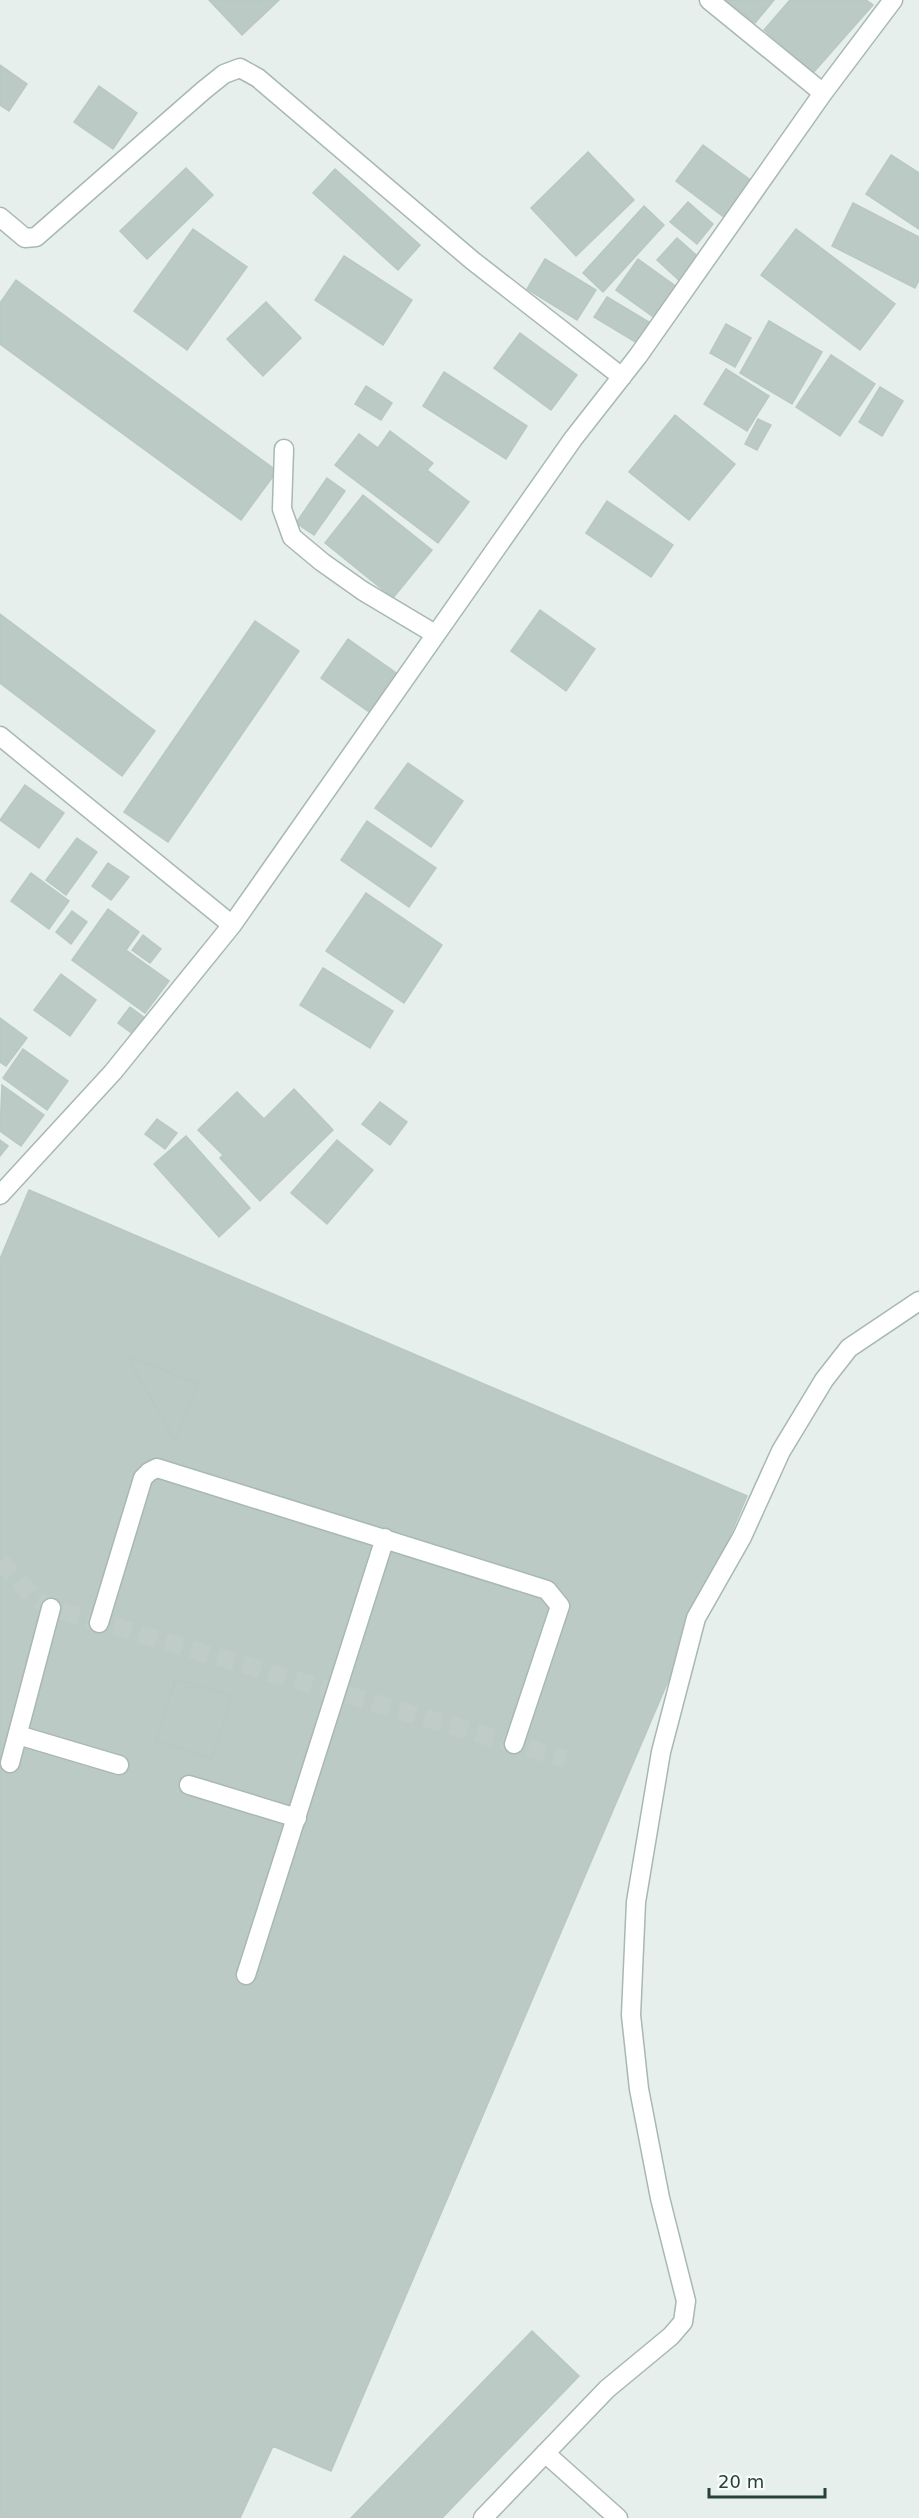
<svg xmlns="http://www.w3.org/2000/svg" width="919" height="2518" font-family="'DejaVu Sans',sans-serif">
	<style>
		.building { fill: #bbcac4; stroke: #b8c9c2; stroke-width: 1.5 }
		.lines { fill: none; stroke-linecap: round; stroke-linejoin: round }
		.street-tunnel { stroke: #bfccc8; stroke-width: 18; stroke-dasharray: 18 9; stroke-linecap: butt }
		.lane-casing { stroke: #a8b8b2; stroke-width: 21 }
		.street-casing { stroke: #a8b8b2; stroke-width: 21 }
		.lane { stroke: #fff; stroke-width: 18 }
		.street { stroke: #fff; stroke-width: 18 }
	</style>
	<rect width="100%" height="100%" fill="#e6efeb"/>
	<path class="building" d="M209,0H279L242,35Z
		M725,0H774L755,23Z
		M790,0H866L873,5L813,73L764,30Z
		M0,65L27,84L9,111L0,105Z
		M99,86L137,113L113,149L74,122Z
		M703,145L753,182L725,218L676,181Z
		M588,152L634,200L576,256L531,208Z
		M891,155L919,173V229L866,194Z
		M186,168L213,195L147,259L120,231Z
		M335,169L420,245L398,270L313,193Z
		M688,202L713,224L697,244L670,222Z
		M853,203L919,237V280L915,288L832,246Z
		M644,206L664,225L603,292L583,273Z
		M193,229L247,267L187,350L134,311Z
		M796,229L895,304L860,350L761,275Z
		M677,238L703,261L683,284L657,260Z
		M344,256L412,300L383,345L315,300Z
		M545,259L596,290L577,320L527,289Z
		M638,259L681,290L659,321L616,290Z
		M16,280L277,471L241,520L0,344V303Z
		M607,297L654,325L642,346L594,317Z
		M266,302L301,338L263,376L227,339Z
		M769,321L822,352L792,404L740,373Z
		M726,324L751,338L735,367L710,353Z
		M520,333L577,375L551,410L494,368Z
		M831,355L875,384L840,436L796,407Z
		M726,369L769,396L747,431L704,404Z
		M444,372L527,426L506,459L423,406Z
		M366,386L392,403L381,420L355,404Z
		M880,387L903,401L882,436L859,422Z
		M675,415L735,464L689,520L629,472Z
		M758,419L771,425L757,450L745,444Z
		M390,431L433,463L427,470L469,502L438,543L335,465L359,434L378,448Z
		M327,478L345,491L314,535L296,523Z
		M363,495L432,550L393,598L325,543Z
		M607,501L673,545L651,577L586,533Z
		M540,610L595,649L566,691L511,651Z
		M0,614L155,731L122,776L0,683Z
		M255,621L299,651L168,842L124,812Z
		M348,639L399,675L372,714L321,678Z
		M408,763L463,801L431,847L375,808Z
		M25,785L64,813L39,848L0,820Z
		M367,821L436,868L409,907L341,860Z
		M77,838L97,852L66,895L46,880Z
		M108,863L129,877L111,900L92,886Z
		M31,873L69,901L49,929L11,901Z
		M366,893L442,945L404,1003L326,951Z
		M108,909L139,932L126,950L169,981L145,1013L72,960Z
		M72,911L87,922L71,944L56,932Z
		M143,935L161,949L150,963L132,950Z
		M323,968L393,1011L370,1048L300,1005Z
		M61,974L96,1000L70,1036L34,1010Z
		M130,1007L149,1021L137,1037L118,1023Z
		M0,1018L27,1038L6,1066L0,1062Z
		M23,1049L68,1081L47,1110L3,1078Z
		M2,1085L44,1115L21,1146L0,1131Z
		M294,1089L333,1130L260,1201L220,1158L223,1155L198,1130L237,1092L264,1119Z
		M380,1102L407,1122L390,1145L362,1124Z
		M157,1119L177,1133L165,1149L145,1134Z
		M186,1136L250,1208L219,1237L154,1164Z
		M0,1140L8,1146L0,1156Z
		M337,1140L373,1170L327,1224L291,1193Z
		M29,1190L747,1496L331,2471L273,2446L240,2518H0V1259Z
		M127,1356L198,1383L175,1441Z
		M175,1679L232,1696L212,1759L156,1741Z
		M532,2331L579,2376L442,2518H351Z"/>
	<g class="lines">
		<path class="street-tunnel" d="M0,1561L34,1597L51,1608L565,1759"/>
		<defs>
			<path id="lane" d="M18,1735L119,1765
				M10,1763L51,1608
				M189,1785L297,1818"/>
			<path id="street" d="M709,0L823,93
				M0,217L25,238L36,237L204,90L224,74L240,68L258,78L473,261L622,377
				M284,449L282,509L292,537L322,562L363,591L435,634
				M0,736L232,925
				M0,1195L113,1072L232,925L573,439L638,356L823,93L893,0
				M99,1623L143,1478L149,1472L157,1468L547,1590L560,1606L514,1744
				M246,1975L385,1538
				M545,2453L618,2518
				M483,2518L607,2389L671,2336L683,2322L686,2301L660,2198L639,2089L631,2015L636,1902L661,1752L696,1618L742,1537L781,1451L824,1380L849,1348L919,1301"/>
		</defs>
		<use href="#lane" class="lane-casing"/>
		<use href="#street" class="street-casing"/>
		<use href="#lane" class="lane"/>
		<use href="#street" class="street"/>
	</g>
	<path d="M709 2488v9h116v-9" fill="none" stroke="#24423a" stroke-width="3"/>
	<text x="718" y="2488" font-size="18" fill="#24423a" stroke="#f7fbf9" stroke-width="4.5" paint-order="stroke">20 m</text>
</svg>
